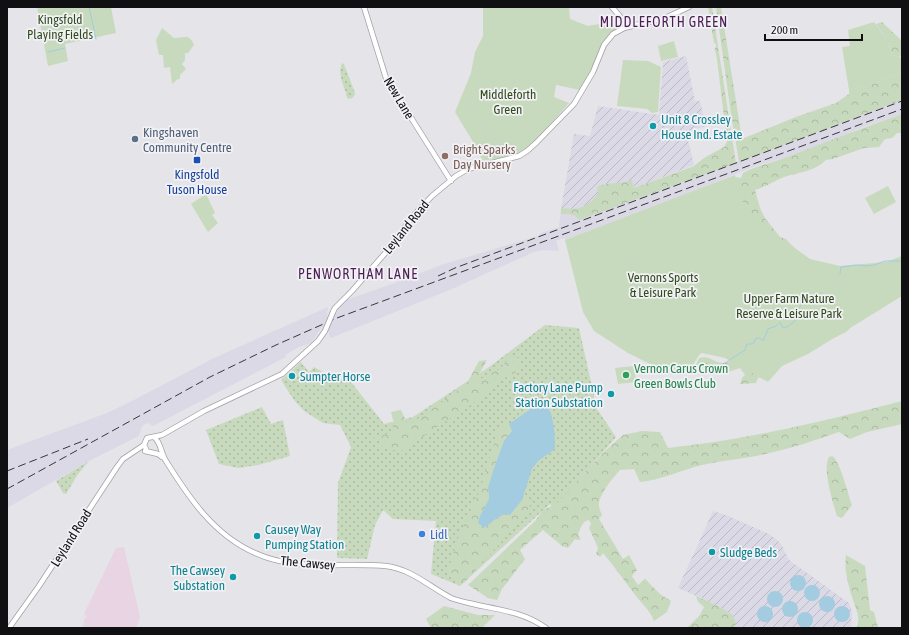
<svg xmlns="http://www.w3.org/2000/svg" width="909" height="635" font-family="'Asap Condensed',sans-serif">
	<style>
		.built { fill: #dbd9e6 }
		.industrial { fill: url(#industrial-furrows) }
		.education { fill: #e8d4e3 }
		.grass { fill: url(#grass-dots) }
		.forest { fill: url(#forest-crowns) }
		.park { fill: #c8dabe }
		.water { fill: #a3cce0 }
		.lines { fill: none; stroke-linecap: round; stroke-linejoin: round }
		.stream { stroke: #a3cce0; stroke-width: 1 }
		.secondary-casing { stroke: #a2a1a6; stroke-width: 6 }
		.secondary { stroke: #fff; stroke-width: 4.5 }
		.rail { stroke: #383739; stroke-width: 1; stroke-dasharray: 8 4; stroke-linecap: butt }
		.secondary-bridge-casing { stroke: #a2a1a6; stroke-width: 6; stroke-linecap: butt }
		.secondary-bridge { stroke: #fff; stroke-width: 4.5 }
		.culture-dot { fill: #0f9aa8; stroke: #f2f1f6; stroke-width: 1.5 }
		.service-dot { fill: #5c6f8a; stroke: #f2f1f6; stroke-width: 1.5 }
		.education-dot { fill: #8d6e63; stroke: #f2f1f6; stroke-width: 1.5 }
		.transit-dot { fill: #1a4fb4; stroke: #f2f1f6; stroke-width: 1.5 }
		.leisure-dot { fill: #2e9e5b; stroke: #f2f1f6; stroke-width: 1.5 }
		.shop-dot { fill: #3f7fe0; stroke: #f2f1f6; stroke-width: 1.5 }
		.labels { text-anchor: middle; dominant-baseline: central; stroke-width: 3.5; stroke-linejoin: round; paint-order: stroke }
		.park-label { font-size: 13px; fill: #304c1c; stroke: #f2f1f6 }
		.street-label { font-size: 13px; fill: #100f11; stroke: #f2f1f6 }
		.culture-label { font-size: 13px; fill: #0d838f; stroke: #f2f1f6; text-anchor: start }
		.service-label { font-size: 13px; fill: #4e5e75; stroke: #f2f1f6; text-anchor: start }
		.education-label { font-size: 13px; fill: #785e54; stroke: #f2f1f6; text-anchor: start }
		.transit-label { font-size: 13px; fill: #164399; stroke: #f2f1f6 }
		.leisure-label { font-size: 13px; fill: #27864d; stroke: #f2f1f6; text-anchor: start }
		.shop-label { font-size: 13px; fill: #366cbe; stroke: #f2f1f6; text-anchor: start }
		.neighbourhood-label { font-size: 14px; letter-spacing: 1px; fill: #4c1f52; stroke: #f2f1f6 }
	</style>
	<defs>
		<pattern id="industrial-furrows" width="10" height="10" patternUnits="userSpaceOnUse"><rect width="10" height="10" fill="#dbd9e6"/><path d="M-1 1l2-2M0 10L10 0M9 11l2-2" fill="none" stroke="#bbb9c4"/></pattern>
		<pattern id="grass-dots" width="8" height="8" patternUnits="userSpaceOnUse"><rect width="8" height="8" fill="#c8dabe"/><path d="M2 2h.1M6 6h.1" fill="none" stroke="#abbaa2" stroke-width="1.8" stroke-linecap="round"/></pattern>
		<pattern id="forest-crowns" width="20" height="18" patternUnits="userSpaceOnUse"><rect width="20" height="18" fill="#c8dabe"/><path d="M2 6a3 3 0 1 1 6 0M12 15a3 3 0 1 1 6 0" fill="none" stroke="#abbaa2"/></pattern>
	</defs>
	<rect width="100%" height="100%" fill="#e5e4e9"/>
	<path class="built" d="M902,72V114L863,127L846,135L787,157L756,166L681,196L565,240L564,238L556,241L559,251L544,250L534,252L452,289L331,338L329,335V325L322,327L311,343L299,347L285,355L286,357L153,426L147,423L142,426L139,436L89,461L7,508V450L107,413L130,402L214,358L328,307L327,316L333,314L343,301L392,284L441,265L538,236L541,233L559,227L561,208L573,209L603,183H626L632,180L634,188L740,161L796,117L836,103L849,94V90L868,86Z"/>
	<path class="industrial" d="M686,56L695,101H700L706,126L686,132L694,165L634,188L632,180L626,183L603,184L599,194L587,205L573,209L561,208L574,134L590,136L598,106L659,115L663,62Z
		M713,511L726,515L769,534L776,539L781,544L789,560L849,603L852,611L851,628H734L736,624L703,599L678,588Z"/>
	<path class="education" d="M124,547L140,617L136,628H83L84,619L87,616L84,614L116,548Z"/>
	<path class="grass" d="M342,63L344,64L355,93C355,96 352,99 348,99L346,95V93C342,82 338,73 342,63Z
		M545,325L579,328L597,409L616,437L554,509L550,504L460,586L431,574L436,521L393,519L383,510L375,525L367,559L337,558L338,483L351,447L340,425L323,423L304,411L294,400L281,380L301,362L309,372L314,367L333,378L351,382L384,424L413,417L489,367Z
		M262,407L271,424L283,420L290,456L258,465L239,468L219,464L206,430Z
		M89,461L78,474L66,494L63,493L56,481Z"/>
	<path class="forest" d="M708,7H712L736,163L579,220C574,213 569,214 561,214V208C581,210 585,208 598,194L597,187C608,181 621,185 632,180L634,188L694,166L704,158L724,147L727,142L717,59L715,50H714L716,47V44L714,43Z
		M716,7H721L742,139L796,117L836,103L849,94V90L868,86L902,72V100L739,162L730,107Z
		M882,22L902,41V56L898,57L892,55L888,41L876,24Z
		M902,114V133H897L892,138L885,139L879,147L864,148L833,159L826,160C814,172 799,172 784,177C774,181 766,187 755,190L760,208L765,218L780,237L786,239L799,253L855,323L846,332L808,350L758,378L756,383L740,384L742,378L745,375L740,368L728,372L717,373L715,371L696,365L699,358C714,354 716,370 734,359L748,219L742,205L734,180L736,177L741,178L743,173C758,165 772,163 787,157C825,142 863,128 902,114Z
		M510,356L522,359L516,372L499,381L478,400L401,451L381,448L382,441L372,438L392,433L395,428L391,412L401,410L408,425L428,412L467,383L479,361L487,360L475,382L501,368Z
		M902,401V424L867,432L850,439L839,432C816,440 793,448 769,453C747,459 724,460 702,465C682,470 661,480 640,482L634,469L620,470C613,478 598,495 599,506C599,509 601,512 602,515L599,519L623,559L629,555L637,570L632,576L638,585L645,579L660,594L671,601L667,612L654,621C650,610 643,605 636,596C625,582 615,567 603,553L600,557L596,554L598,548L590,530L589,528L591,524L589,520C582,521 580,529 578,535L581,539L578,540L575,539L568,548L562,546L543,530L520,550L525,559L502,589L497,600L488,598L468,585L535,521L543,510L556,504L606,450L623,435L642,431L660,432L668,448C747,440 824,421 902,401Z
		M500,424H509L512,431L504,443L488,488L489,499L499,516L510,515L522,500H533L524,517L464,583L447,574L459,535L480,490Z
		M832,456C840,460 848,495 852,505L842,518L837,516C833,503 822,469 829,457Z
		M846,555L865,566L870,610L874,612L878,628H857C861,617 855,607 852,597C848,584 844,569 846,555Z
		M696,596L716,605L733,615L736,624L734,628H687L700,615L704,607L698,602Z
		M444,606L478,615H495L482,628H431L426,619Z"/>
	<path class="park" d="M37,7H111L116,33L65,44L68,61L48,66Z
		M483,7H569L570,19L588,26L621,20L623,24L622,26L611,34L580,90L556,85L554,97L569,103C556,117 534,147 516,154C506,158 494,159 483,161L473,142L455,112L471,73L475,52L483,36Z
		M874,22L888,41L892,55L902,58V72L868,86L849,90L842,47L850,46L848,30Z
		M162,28L174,38C184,38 189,33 194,45L188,53H185V60L182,64L186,69L180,75V79H178L172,84L170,67L164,68L163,55H159L156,40Z
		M674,41L678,57L661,61L658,46Z
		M623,60L648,61L661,67L658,112L652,113L647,109L617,106Z
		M735,175L748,219L792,246L810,259L840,266L886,262L902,256V296L808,354L782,366L768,382L725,358L702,353L699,355L690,370L685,374L678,375L648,363L628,353L594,331L583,312L565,240Z
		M888,186L896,202L874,214L865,198Z
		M206,194L215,213L212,215L218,223L208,232L191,204Z
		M634,366L636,382L618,384L615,368Z"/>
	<path class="water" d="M541,402H545C554,414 555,434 555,449L538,461L532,469L522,500L510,515L505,514C497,517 491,523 484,528L478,523L480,516L489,499V494L488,488L493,471L504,441L512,431L509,424Z
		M790 583a8 8 0 1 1 16 0a8 8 0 1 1-16 0Z
		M804 593a8 8 0 1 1 16 0a8 8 0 1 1-16 0Z
		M767 599a8 8 0 1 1 16 0a8 8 0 1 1-16 0Z
		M819 604a8 8 0 1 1 16 0a8 8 0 1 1-16 0Z
		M782 609a8 8 0 1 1 16 0a8 8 0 1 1-16 0Z
		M834 614a8 8 0 1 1 16 0a8 8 0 1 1-16 0Z
		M757 614a8 8 0 1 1 16 0a8 8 0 1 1-16 0Z
		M797 620a8 8 0 1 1 16 0a8 8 0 1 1-16 0Z"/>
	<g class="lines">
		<path class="stream" d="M89,7L96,39
			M48,52L65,48
			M840,274L841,267L856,265L866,266L874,265L885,261H902
			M725,363L745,350L747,344H753L756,338H760L763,341L768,329L776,326L780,322L783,328L789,326L797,319L798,309L803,303L822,293"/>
		<defs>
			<path id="secondary" d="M364,7L386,78L451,181
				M612,7L628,26
				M333,312L335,308L352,291L387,251L398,238L411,218L432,196L456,176L468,169L519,156L527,151L536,143L574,104L593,72L604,45L613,34L624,28L665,18L689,7
				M154,437C161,442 161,454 166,461C189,498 214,535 255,553C296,572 342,562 386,566C411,569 430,587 451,598C459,601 469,603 477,605C502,610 525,613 546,628
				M145,451L158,454L162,457
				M147,451L144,445L147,438L162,435L204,411L282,374L318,341L325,331
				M9,628L39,586L117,467L123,459L144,445"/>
		</defs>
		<use href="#secondary" class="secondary-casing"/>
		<use href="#secondary" class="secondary"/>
		<path class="rail" d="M438,276L455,268L902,101
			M7,471L88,439
			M7,489L210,377L276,345L337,318L902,109"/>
		<defs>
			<path id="secondary-bridge" d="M325,331L333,312"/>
		</defs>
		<use href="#secondary-bridge" class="secondary-bridge-casing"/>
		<use href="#secondary-bridge" class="secondary-bridge"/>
	</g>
	<g class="culture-dot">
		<circle cx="653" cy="126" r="4"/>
		<circle cx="292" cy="376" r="4"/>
		<circle cx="611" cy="394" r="4"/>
		<circle cx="257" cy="536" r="4"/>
		<circle cx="712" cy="552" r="4"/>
		<circle cx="233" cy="577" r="4"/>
	</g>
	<circle class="service-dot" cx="135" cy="139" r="4"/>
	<circle class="education-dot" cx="445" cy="156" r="4"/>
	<rect class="transit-dot" x="193" y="156" width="8" height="8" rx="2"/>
	<circle class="leisure-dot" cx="626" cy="375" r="4"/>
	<circle class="shop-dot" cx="422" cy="534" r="4"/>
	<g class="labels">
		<g class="park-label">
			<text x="60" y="19">Kingsfold<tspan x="60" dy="15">Playing Fields</tspan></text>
			<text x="508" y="94">Middleforth<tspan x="508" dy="15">Green</tspan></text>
			<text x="663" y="277">Vernons Sports<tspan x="663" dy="15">&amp; Leisure Park</tspan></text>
			<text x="789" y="298">Upper Farm Nature<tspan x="789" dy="15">Reserve &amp; Leisure Park</tspan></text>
		</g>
		<g class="street-label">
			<text transform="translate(399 98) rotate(59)">New Lane</text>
			<text transform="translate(406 227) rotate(-51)">Leyland Road</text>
			<text transform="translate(71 538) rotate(-58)">Leyland Road</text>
			<text transform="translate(308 563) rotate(5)">The Cawsey</text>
		</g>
		<g class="culture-label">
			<text x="661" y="119">Unit 8 Crossley<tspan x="661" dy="15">House Ind. Estate</tspan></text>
			<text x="300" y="376">Sumpter Horse</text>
			<text x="603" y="387" text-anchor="end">Factory Lane Pump<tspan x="603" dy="15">Station Substation</tspan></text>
			<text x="265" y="529">Causey Way<tspan x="265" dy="15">Pumping Station</tspan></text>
			<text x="720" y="552">Sludge Beds</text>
			<text x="225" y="570" text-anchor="end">The Cawsey<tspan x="225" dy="15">Substation</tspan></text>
		</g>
		<g class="service-label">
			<text x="143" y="132">Kingshaven<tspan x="143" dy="15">Community Centre</tspan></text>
		</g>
		<g class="education-label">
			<text x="453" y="149">Bright Sparks<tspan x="453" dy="15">Day Nursery</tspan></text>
		</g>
		<g class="transit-label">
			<text x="197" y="174">Kingsfold<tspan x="197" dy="15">Tuson House</tspan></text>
		</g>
		<g class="leisure-label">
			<text x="634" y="368">Vernon Carus Crown<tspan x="634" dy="15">Green Bowls Club</tspan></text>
		</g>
		<g class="shop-label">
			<text x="430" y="534">Lidl</text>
		</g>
		<g class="neighbourhood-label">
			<text x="664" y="22">MIDDLEFORTH GREEN</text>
			<text x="358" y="274">PENWORTHAM LANE</text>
		</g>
	</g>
	<rect width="909" height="635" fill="none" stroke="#100f11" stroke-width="16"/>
	<path d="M765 34v6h97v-6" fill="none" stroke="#100f11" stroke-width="2"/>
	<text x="771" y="34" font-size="12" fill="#100f11" stroke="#f2f1f6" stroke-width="3" paint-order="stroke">200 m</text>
</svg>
